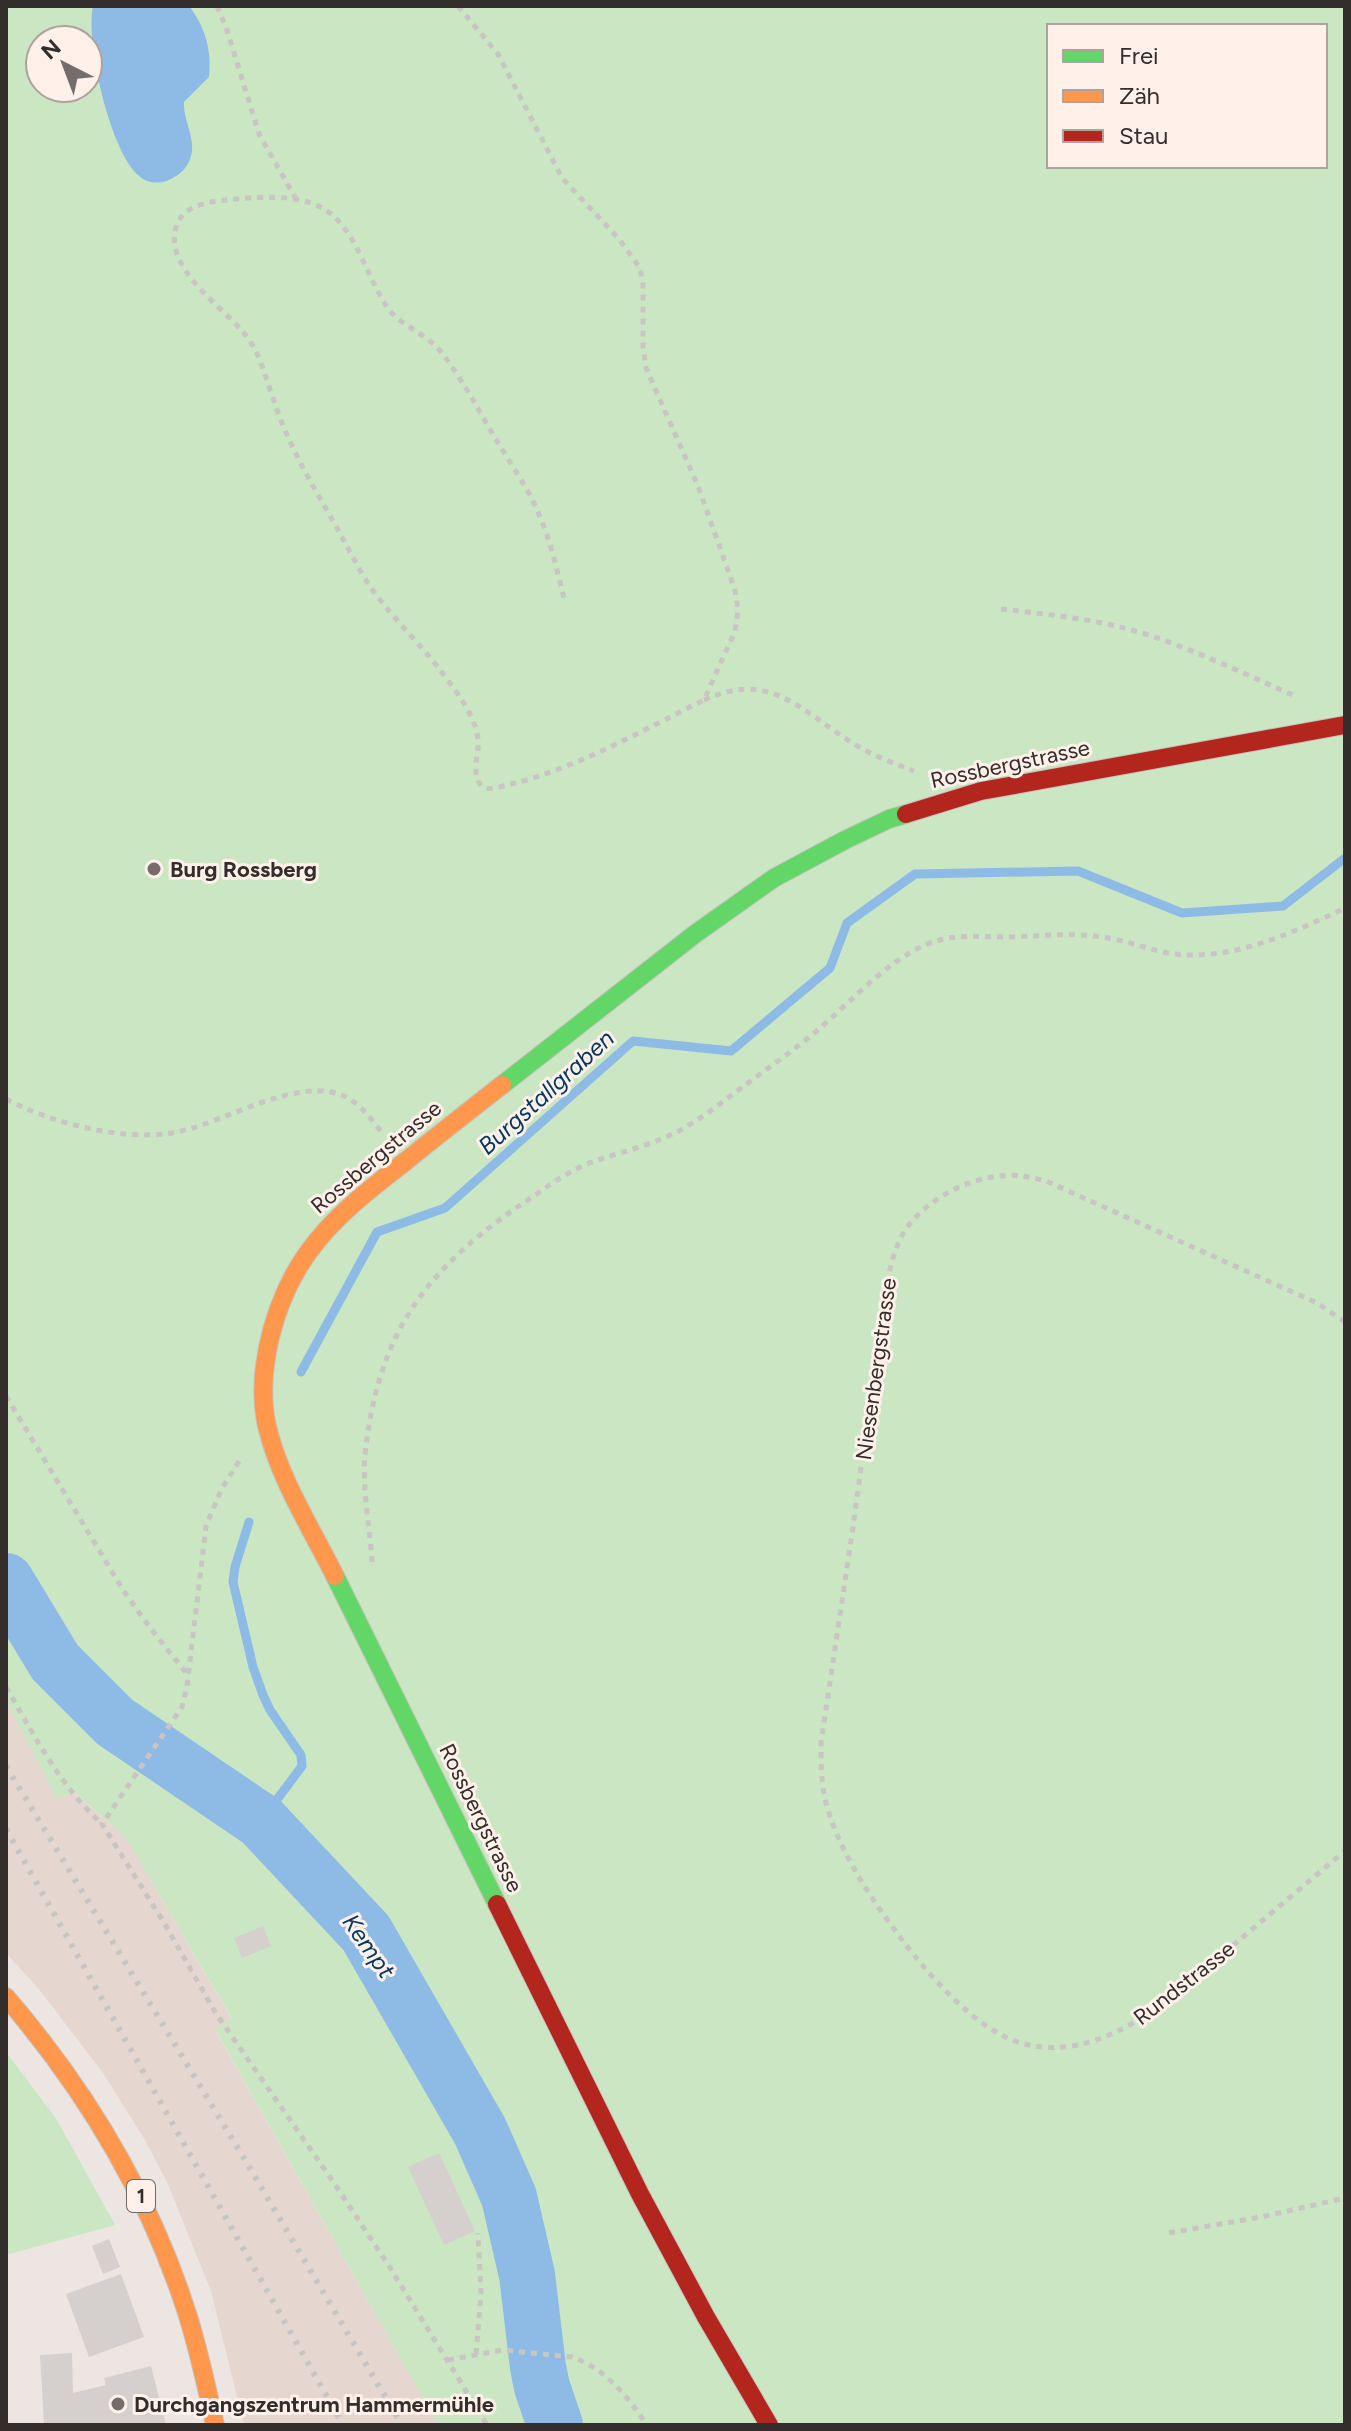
<svg xmlns="http://www.w3.org/2000/svg" width="1351" height="2431" font-family="Figtree,sans-serif">
	<style>
		.built { fill: #e6d6d0 }
		.green { fill: #cae6c2; fill-rule: evenodd }
		.water { fill: #8ebbe6 }
		.lines { fill: none; stroke-linecap: round; stroke-linejoin: round }
		.stream { stroke: #8ebbe6; stroke-width: 9 }
		.river { stroke: #8ebbe6; stroke-width: 56 }
		.building { fill: #d5cfce }
		.fast-casing { stroke: #c9c3c0; stroke-width: 20 }
		.slow-casing { stroke: #c9c3c0; stroke-width: 20 }
		.jam-casing { stroke: #c9c3c0; stroke-width: 20 }
		.path { stroke: #c8c5c3; stroke-width: 5; stroke-dasharray: 6 6; stroke-linecap: butt }
		.fast { stroke: #63d668; stroke-width: 18 }
		.slow { stroke: #ff974d; stroke-width: 18 }
		.jam { stroke: #b3261e; stroke-width: 18 }
		.rail { stroke: #c7c5c3; stroke-width: 6; stroke-dasharray: 4 8; stroke-linecap: butt }
		.poi-dot { fill: #746d6b; stroke: #fff0ea; stroke-width: 3 }
		.labels { text-anchor: middle; dominant-baseline: central; stroke-width: 6; stroke-linejoin: round; paint-order: stroke }
		.shield { fill: #fff0ea; stroke: #706864; stroke-width: 2 }
		.shield-label { font-size: 20px; font-weight: bold; fill: #332d2b }
		.street-label { font-size: 22px; fill: #332d2b; stroke: #fff0ea }
		.poi-label { font-size: 22px; font-weight: bold; fill: #332d2b; stroke: #fff0ea; text-anchor: start }
		.water-label { font-size: 24px; font-style: italic; fill: #033861; stroke: #fff0ea }
	</style>
	<rect width="100%" height="100%" fill="#ede5e2"/>
	<path class="built" d="M6,1700L57,1798L73,1792L126,1838L232,2020L215,2030L438,2425H244L211,2291L167,2182L145,2140L103,2073L38,1988L6,1953Z"/>
	<path class="green" d="M6,6H1345V2425H438L215,2029L232,2019L126,1838L74,1792L57,1799L6,1700ZM1049,26H1325V166H1049ZM40,40H88V88H40Z
		M6,2052L57,2120L115,2225L6,2255Z"/>
	<path class="water" d="M93,6H189C205,26 212,51 209,77L184,102C183,120 196,139 191,156C188,168 178,177 166,181C156,184 146,183 138,175C110,150 85,42 93,6Z"/>
	<g class="lines">
		<path class="stream" d="M301,1372L377,1232L445,1208L633,1041L731,1051L830,968L847,923L915,874L1078,871L1182,913L1283,906L1345,858
			M249,1522L235,1567L233,1582L253,1667L263,1695L270,1710L301,1755L302,1766L261,1821"/>
		<path class="river" d="M6,1581L55,1662L115,1722L261,1821L366,1933L480,2131L509,2197L527,2275L538,2367L542,2387L555,2425"/>
	</g>
	<path class="building" d="M263,1926L271,1946L242,1958L234,1938Z
		M439,2153L475,2231L444,2245L408,2167Z
		M109,2239L120,2267L103,2274L92,2246Z
		M121,2274L144,2337L89,2357L66,2294Z
		M72,2353L73,2393L106,2385L104,2378L151,2366L166,2425H44L40,2355Z"/>
	<g class="lines">
		<defs>
			<path id="fast" d="M502,1085L695,934L774,878L845,840L889,819L906,814
				M335,1576L497,1904"/>
			<path id="slow" d="M335,1576C311,1528 279,1478 267,1426C261,1400 263,1372 268,1347C287,1255 336,1215 406,1161C438,1135 470,1110 502,1085
				M6,1997C85,2089 147,2191 185,2307C198,2345 206,2385 215,2425"/>
			<path id="jam" d="M906,814L981,791L1345,725
				M497,1904L640,2194L706,2317L769,2425"/>
		</defs>
		<use href="#fast" class="fast-casing"/>
		<use href="#slow" class="slow-casing"/>
		<use href="#jam" class="jam-casing"/>
		<path class="path" d="M217,6L227,30L259,134L296,199
			M458,6L498,54L562,178L619,239L640,268L643,285V347L646,368L698,486L735,590L738,610L735,631L704,700C641,731 577,768 508,785C502,786 492,790 486,788C468,782 480,751 478,739C475,713 452,686 437,666C418,642 396,621 377,596C363,578 353,557 342,537C329,513 314,489 301,464C291,444 281,423 274,401C265,377 260,351 243,332C220,305 164,268 176,227C182,206 207,202 226,200C256,197 297,193 324,209C355,228 366,274 385,304C399,327 426,332 442,353C462,379 478,409 495,438C510,463 529,489 540,517C551,542 557,571 564,598
			M1001,609C1043,614 1087,618 1128,629C1184,644 1239,672 1293,695
			M704,700C770,670 799,709 851,742C871,755 893,763 914,771
			M6,1099C51,1123 121,1141 172,1133C222,1125 301,1072 348,1098C362,1106 372,1120 382,1133
			M1345,1322L1317,1303L1046,1181C1038,1179 1030,1177 1022,1176C980,1171 927,1196 904,1232C892,1252 889,1275 884,1297L853,1527L821,1743C821,1763 821,1783 826,1803C840,1854 872,1900 903,1941C930,1976 973,2026 1015,2041C1100,2071 1179,1991 1238,1941C1274,1911 1309,1881 1345,1851
			M6,1396L123,1590L151,1629L187,1674
			M239,1461L221,1490L206,1526L187,1686L182,1707L102,1824L163,1921L215,2012L334,2183L389,2266L487,2425
			M372,1562C370,1526 362,1491 365,1455C377,1339 421,1274 516,1208C536,1195 556,1179 578,1168C606,1155 637,1150 666,1137C690,1127 712,1110 733,1094C760,1074 787,1055 813,1034C852,1002 897,947 948,938C968,935 988,937 1008,937C1042,936 1074,932 1108,938C1137,943 1163,956 1193,955C1245,955 1299,930 1345,908
			M6,1687C34,1735 60,1786 102,1824
			M1169,2233L1261,2217L1345,2198
			M476,2354L481,2294L478,2233
			M448,2360L502,2350L572,2357C606,2369 627,2396 647,2425"/>
		<use href="#fast" class="fast"/>
		<use href="#slow" class="slow"/>
		<use href="#jam" class="jam"/>
		<path class="rail" d="M6,1766L242,2155L402,2425
			M6,1829L343,2425"/>
	</g>
	<g class="poi-dot">
		<circle cx="154" cy="869" r="8"/>
		<circle cx="118" cy="2404" r="8"/>
	</g>
	<g class="labels">
		<rect class="shield" x="127" y="2180" width="28" height="32" rx="6"/>
		<g class="shield-label">
			<text x="141" y="2196">1</text>
		</g>
		<g class="street-label">
			<text transform="translate(1010 764) rotate(-12)">Rossbergstrasse</text>
			<text transform="translate(376 1157) rotate(-40)">Rossbergstrasse</text>
			<text transform="translate(876 1369) rotate(-82)">Niesenbergstrasse</text>
			<text transform="translate(481 1818) rotate(64)">Rossbergstrasse</text>
			<text transform="translate(1184 1983) rotate(-38)">Rundstrasse</text>
		</g>
		<g class="poi-label">
			<text x="170" y="869">Burg Rossberg</text>
			<text x="134" y="2404">Durchgangszentrum Hammermühle</text>
		</g>
		<g class="water-label">
			<text transform="translate(546 1092) rotate(-42)">Burgstallgraben</text>
			<text transform="translate(369 1946) rotate(55)">Kempt</text>
		</g>
	</g>
	<rect width="1351" height="2431" fill="none" stroke="#332d2b" stroke-width="16"/>
	<rect x="1047" y="24" width="280" height="144" fill="#fff0ea" stroke="#ada29e" stroke-width="2"/>
	<rect x="1063" y="50" width="40" height="12" fill="#63d668" stroke="#ada29e" stroke-width="2"/>
	<text x="1119" y="64" font-size="24" fill="#332d2b">Frei</text>
	<rect x="1063" y="90" width="40" height="12" fill="#ff974d" stroke="#ada29e" stroke-width="2"/>
	<text x="1119" y="104" font-size="24" fill="#332d2b">Zäh</text>
	<rect x="1063" y="130" width="40" height="12" fill="#b3261e" stroke="#ada29e" stroke-width="2"/>
	<text x="1119" y="144" font-size="24" fill="#332d2b">Stau</text>
	<g transform="translate(64 64) rotate(318)"><circle r="38" fill="#fff0ea" stroke="#ada29e" stroke-width="2"/>
	<path d="M0-6L14 30L0 20L-14 30Z" fill="#746d6b"/>
	<text y="-12" font-size="22" font-weight="bold" text-anchor="middle" fill="#332d2b">N</text>
	</g>
</svg>
